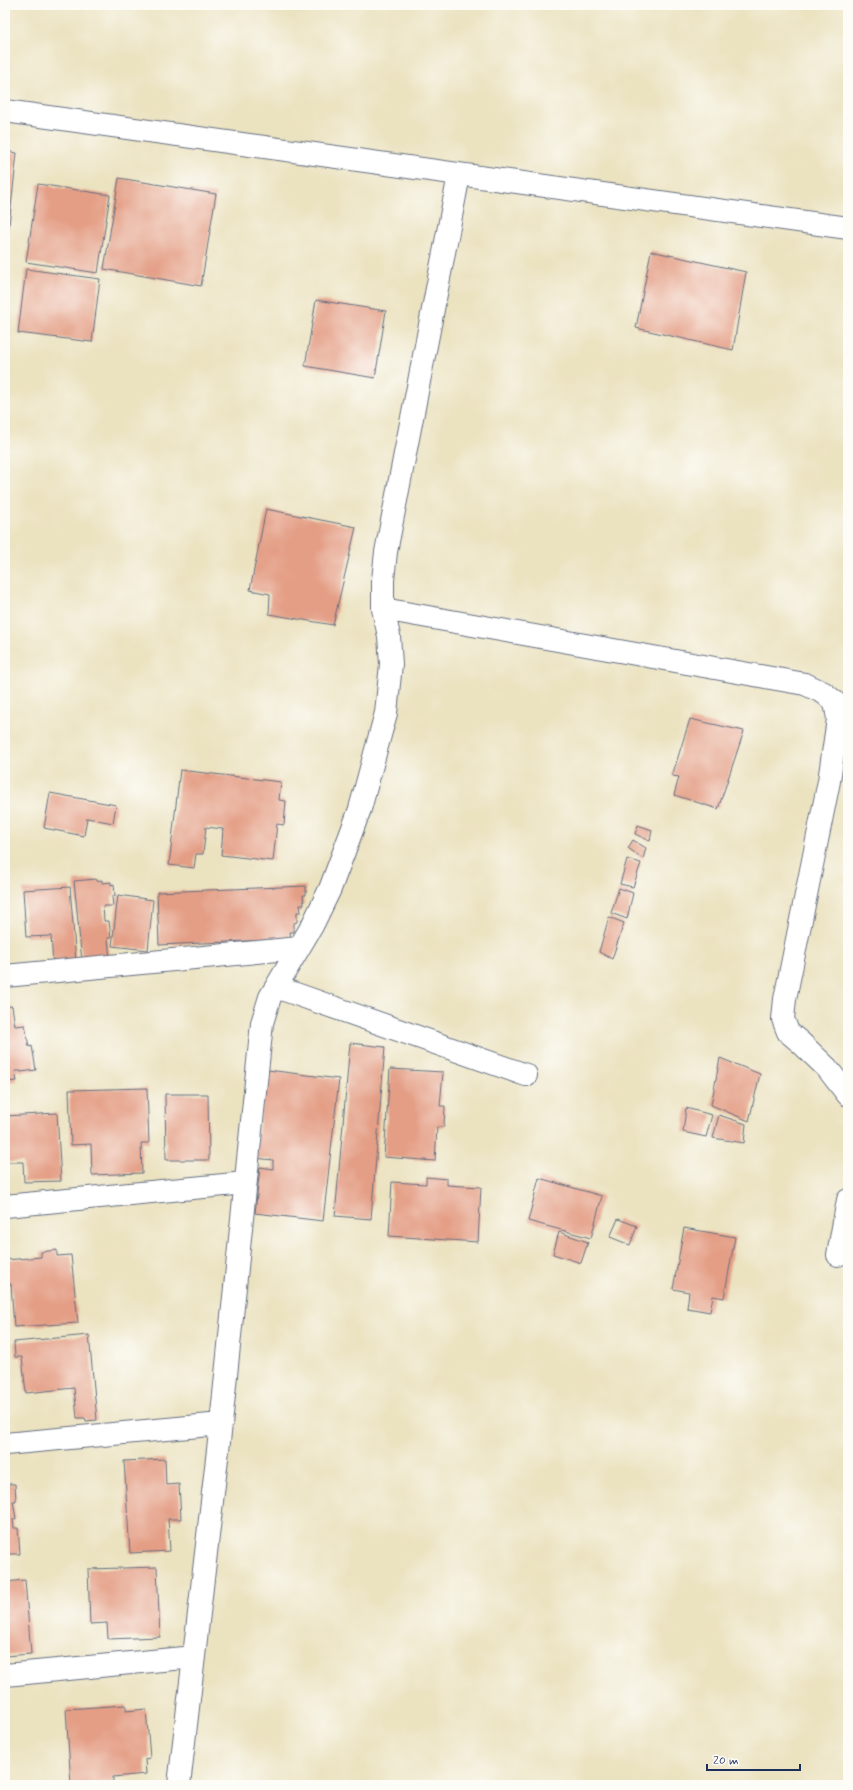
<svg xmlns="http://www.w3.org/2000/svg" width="853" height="1790" font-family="Mynerve,sans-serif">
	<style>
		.building { fill: #e49e85 }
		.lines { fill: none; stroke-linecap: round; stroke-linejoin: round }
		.minor-casing { stroke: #646e80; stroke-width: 24 }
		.minor { stroke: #fff; stroke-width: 22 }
	</style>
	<rect width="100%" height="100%" fill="#fdfcf7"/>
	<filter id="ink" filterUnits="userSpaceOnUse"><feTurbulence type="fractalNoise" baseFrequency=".025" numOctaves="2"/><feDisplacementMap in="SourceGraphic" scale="8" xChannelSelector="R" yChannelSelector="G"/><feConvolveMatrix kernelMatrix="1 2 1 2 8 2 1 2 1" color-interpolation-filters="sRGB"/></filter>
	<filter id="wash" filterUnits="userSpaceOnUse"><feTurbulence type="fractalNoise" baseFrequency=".012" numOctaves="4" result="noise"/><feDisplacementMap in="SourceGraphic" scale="16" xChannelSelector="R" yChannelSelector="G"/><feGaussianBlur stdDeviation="0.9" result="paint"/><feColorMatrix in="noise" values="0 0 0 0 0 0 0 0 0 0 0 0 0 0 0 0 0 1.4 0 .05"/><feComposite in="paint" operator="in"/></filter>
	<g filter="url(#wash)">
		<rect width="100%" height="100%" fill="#ebe2c0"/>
		<g id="blocks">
			<path class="building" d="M5,151L17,153L6,252H5Z
				M119,178L216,194L201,286L104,269Z
				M38,184L110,195L98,273L26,262Z
				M651,251L746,272L733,350L636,328Z
				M26,269L100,279L92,342L18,333Z
				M316,300L386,311L375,378L305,366Z
				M266,509L356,527L333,625L269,614L270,594L250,590Z
				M690,719L744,731L718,809L674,795L679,777L672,776Z
				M180,770L281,782L279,800L286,801L284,825L277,824L273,861L221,855L223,829L206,827L203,854H196L194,868L169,865Z
				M50,793L116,805L113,823L87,818L84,836L44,828Z
				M638,825L652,830L650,841L635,834Z
				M633,840L646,848L643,859L628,848Z
				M627,859L641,863L633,887L620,884Z
				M96,879L97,881L102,880V883L111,882V885L114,884L115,896H112L113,906H103L104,921H109L111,938H108L110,960L82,962L74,881Z
				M306,886V895H303L304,905H300L301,912H297V922L294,923V932H290L291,939L159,945L157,892Z
				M70,887L76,962L53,964L51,936L26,937L23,890Z
				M619,888L633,893L627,919L611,913Z
				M118,895L153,900L148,950L112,946Z
				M609,917L624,923L612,959L599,952Z
				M12,1006L15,1026L25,1025L29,1047L32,1046L36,1070L21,1072V1071H15L17,1081L5,1082V1007Z
				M350,1043L385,1047L371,1219L335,1216Z
				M720,1058L760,1074L749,1121L711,1105Z
				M390,1069L443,1072L440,1106H445L444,1127H437L435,1161L384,1157Z
				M268,1070L339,1079L323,1221L255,1213L260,1167L273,1169V1160L254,1158Z
				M147,1088L149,1143H141L142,1173L92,1175L91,1144L71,1145L69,1090Z
				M165,1094H208L209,1160H166Z
				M686,1108L712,1115L706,1137L683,1132Z
				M57,1113L61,1181L24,1182L23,1162H5V1116Z
				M719,1115L746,1124L744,1143L713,1138Z
				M426,1177L447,1179V1185L481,1187L478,1242L389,1236L392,1182L426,1184Z
				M539,1178L602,1196L591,1238L528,1221Z
				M618,1219L637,1226L630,1245L610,1237Z
				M684,1228L735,1237L724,1298L713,1296L710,1312L687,1308L689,1292L673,1289Z
				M559,1232L588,1242L581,1263L553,1254Z
				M57,1250V1256L71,1255L78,1323L14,1327L11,1284L5,1285V1260L41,1257V1252Z
				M89,1335L97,1420L86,1421L85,1418H77L74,1388L26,1393L22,1357H15L14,1342Z
				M165,1459L166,1485L179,1484L181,1519H168L170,1551L130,1553L124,1461Z
				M5,1484H15L16,1501H13L16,1519H13L14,1528H18L20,1554H5Z
				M157,1567L160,1637L108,1639L107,1623L90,1624L88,1569Z
				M25,1580L31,1654L5,1656V1582Z
				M126,1705V1711L146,1709L150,1758L145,1759L146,1774L113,1777V1782L71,1785L66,1709Z"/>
		</g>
	</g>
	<g filter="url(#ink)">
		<use href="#blocks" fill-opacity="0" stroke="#646e80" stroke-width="1"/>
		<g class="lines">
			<defs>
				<path id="minor" d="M5,111L848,228
					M383,609L805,684L824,693L835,702L838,719L829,781L785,999L783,1019L788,1032L800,1042L827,1068L848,1095
					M5,976L299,948
					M276,987L526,1075
					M5,1206L245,1183
					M838,1255L848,1200
					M5,1444L221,1424
					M5,1675L194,1657
					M179,1785L221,1424L262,1023L270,997L312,926L330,889L360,809L386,713L391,664L389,636L383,609V580L386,552L459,175"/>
			</defs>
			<use href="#minor" class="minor-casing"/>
			<use href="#minor" class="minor"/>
		</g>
	</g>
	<rect width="853" height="1790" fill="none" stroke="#fdfcf7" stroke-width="20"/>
	<path d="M707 1764v6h93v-6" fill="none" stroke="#1b2f5e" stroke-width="2"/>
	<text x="713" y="1764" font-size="12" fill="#1b2f5e" stroke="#fdfcf7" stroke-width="3" paint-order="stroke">20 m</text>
</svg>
